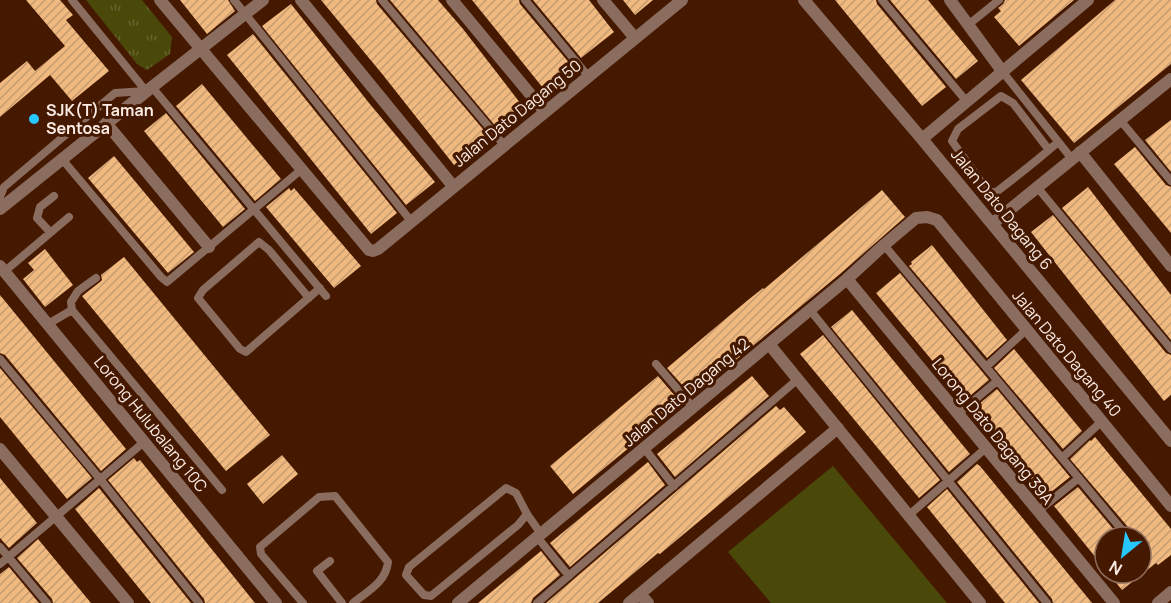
<svg xmlns="http://www.w3.org/2000/svg" width="1171" height="603" font-family="Manrope,sans-serif">
	<style>
		.green { fill: #4b490a }
		.park { fill: url(#park-tufts) }
		.building { fill: url(#building-hatch) }
		.lines { fill: none; stroke-linecap: round; stroke-linejoin: round }
		.lane { stroke: #8b6d5f; stroke-width: 8 }
		.street { stroke: #8b6d5f; stroke-width: 12 }
		.poi-dot { fill: #27c8ff; stroke: #451800; stroke-width: 2 }
		.labels { text-anchor: middle; dominant-baseline: central; stroke-width: 6; stroke-linejoin: round; paint-order: stroke }
		.poi-label { font-size: 16px; font-weight: bold; fill: #fbebe4; stroke: #451800; text-anchor: start }
		.street-label { font-size: 16px; fill: #fbebe4; stroke: #451800 }
	</style>
	<defs>
		<pattern id="park-tufts" width="24" height="20" patternUnits="userSpaceOnUse" patternTransform="scale(1.5)"><rect width="24" height="20" fill="#4b490a"/><path d="M3 7l-1-3M5 7V3M7 7l1-3M15 17l-1-3M17 17v-4M19 17l1-3" fill="none" stroke="#66632e"/></pattern>
		<pattern id="building-hatch" width="6" height="6" patternUnits="userSpaceOnUse" patternTransform="scale(1.5)"><rect width="6" height="6" fill="#efb97f"/><path d="M-1 1l2-2M0 6l6-6M5 7l2-2" fill="none" stroke="#c69c70"/></pattern>
	</defs>
	<rect width="100%" height="100%" fill="#451800"/>
	<path class="green" d="M833,466L947,603H771L728,552Z"/>
	<path class="park" d="M86,0H142L172,37L170,54L147,70L137,64Z"/>
	<path class="building" d="M26,0H60L73,15L66,20L109,71L72,101L50,75L0,117V83L27,61L35,71L65,46Z
		M180,0H228L235,11L207,34Z
		M321,0H376L377,4L488,135L484,138L486,141L454,165L383,75Z
		M390,0H438L463,29L524,108L497,128Z
		M472,0H519L520,4L571,65L543,88Z
		M533,0H589L614,32L581,58Z
		M623,0H653L635,15Z
		M835,0H876L877,4L946,87L922,106Z
		M890,0H928L978,61L956,79Z
		M1005,0H1074L1019,46L994,17L1001,11L998,8L1003,4Z
		M1115,0H1171V64L1074,143L1021,80Z
		M291,4L369,103L435,182L406,205L262,26Z
		M253,34L397,213L371,234L227,55Z
		M202,84L281,179L255,201L176,106Z
		M166,113L245,209L223,227L144,131Z
		M1171,120V172L1145,140Z
		M1135,147L1166,185L1171,187V233L1114,164Z
		M114,156L194,252L168,273L88,178Z
		M1088,187L1171,295V340L1062,208Z
		M289,188L291,191L294,188L361,266L334,288L266,207Z
		M882,190L905,217L840,274L692,396L667,368L748,300L763,288L764,289Z
		M1053,215L1166,353L1171,355V395L1164,401L1031,232Z
		M932,245L1007,340L987,358L909,266L912,264L911,262Z
		M45,249L73,285L45,307L23,279L34,270L28,263Z
		M124,257L270,435L226,471L82,296L100,282L102,280L101,275Z
		M900,273L989,380L965,400L876,293Z
		M0,295L126,449L101,471L5,355L0,353Z
		M852,310L970,454L949,472L831,327Z
		M823,335L940,480L919,498L800,354Z
		M1014,349L1082,431L1063,449L994,368Z
		M0,368L92,478L67,499L0,417Z
		M658,376L682,404L573,494L550,466Z
		M752,376L769,396L675,477L657,454Z
		M997,389L1070,477L1046,496L973,409Z
		M776,406L780,410L784,407L806,432L660,554L658,553L598,603H546Z
		M1095,437L1171,529V555L1158,565L1156,563L1122,590L1108,573H1141V559L1146,558L1148,552L1145,548L1141,546V537H1134L1133,533L1070,459L1090,440L1091,441Z
		M282,455L298,474L263,504L247,484Z
		M134,458L137,462L140,460L255,603H205L204,599L108,480Z
		M648,462L665,485L570,567L550,543Z
		M977,464L980,466L1092,603H1053L1052,599L957,482Z
		M0,478L37,523L9,548L0,538Z
		M1078,487L1120,537H1105V569L1054,506Z
		M99,488L191,603H151L75,509Z
		M947,489L1039,603H1005L927,507Z
		M38,539L62,568L91,603H53L52,599L17,558Z
		M541,551L560,575L533,598L531,603H478Z
		M9,567L39,603H0V574Z"/>
	<g class="lines">
		<path class="lane" d="M72,0L146,91
			M234,0L411,221
			M382,0L504,145
			M525,0L588,76
			M882,0L967,102
			M968,25L999,0
			M1002,71L1072,159
			M152,87L326,296
			M1120,120L1171,181
			M1049,150L1013,103L1001,96L958,129L952,141L987,190L995,193C1017,176 1038,160 1058,142
			M62,159L161,277L167,282L302,169
			M1037,187L1171,349
			M0,197L4,187L115,93L145,91
			M50,232L37,218L40,207L54,196
			M884,245L1128,537
			M5,271L69,217
			M309,298L269,250L259,242L203,290L198,298L240,349L246,352L320,288
			M72,310L71,302L78,291L96,278
			M810,310L1047,603
			M48,324L72,310L222,490
			M0,359L100,479L199,603
			M656,364L693,407
			M986,367L1026,330
			M958,414L997,381
			M644,448L674,486
			M1062,458L1102,421
			M506,488L516,493L527,514L518,525L431,596L424,595L406,575L409,567Z
			M1038,511L1079,478
			M527,514L541,534
			M909,515L986,448
			M537,537L569,576
			M0,547L47,603
			M1141,552L1142,553
			M330,561L317,571L342,603
			M0,564L144,442
			M303,603L261,554L260,547L319,497L335,496L388,562C386,582 368,591 353,603
			M537,603L798,379"/>
		<path class="street" d="M160,0L369,250L373,251L378,249L682,0
			M301,0L453,186
			M452,0L545,112
			M603,0L635,38
			M804,0L922,139L1171,441
			M950,0L1002,71
			M106,123L209,247
			M922,139L1088,0
			M1080,152L1171,266
			M0,209L152,87L263,0
			M992,224L1171,79
			M0,266L276,603
			M847,279L1114,603
			M769,344L980,603
			M0,449L128,603
			M640,594L648,603
			M458,603L847,279L884,245L916,218L927,217L937,220L1171,506
			M629,603L838,428
			M1158,603L1171,592"/>
	</g>
	<circle class="poi-dot" cx="34" cy="119" r="6"/>
	<g class="labels">
		<g class="poi-label">
			<text x="46" y="110">SJK(T) Taman<tspan x="46" dy="18">Sentosa</tspan></text>
		</g>
		<g class="street-label">
			<text transform="translate(517 113) rotate(-39)">Jalan Dato Dagang 50</text>
			<text transform="translate(1002 209) rotate(51)">Jalan Dato Dagang 6</text>
			<text transform="translate(1067 353) rotate(50)">Jalan Dato Dagang 40</text>
			<text transform="translate(686 392) rotate(-40)">Jalan Dato Dagang 42</text>
			<text transform="translate(151 424) rotate(51)">Lorong Hulubalang 10C</text>
			<text transform="translate(993 431) rotate(51)">Lorong Dato Dagang 39A</text>
		</g>
	</g>
	<g transform="translate(1123 555) rotate(210)"><circle r="28" fill="#451800" stroke="#8e6c5b" stroke-width="1.5"/>
	<path d="M0-4.5L10 22L0 15L-10 22Z" fill="#27c8ff"/>
	<text y="-9" font-size="16" font-weight="bold" text-anchor="middle" fill="#fbebe4">N</text>
	</g>
</svg>
